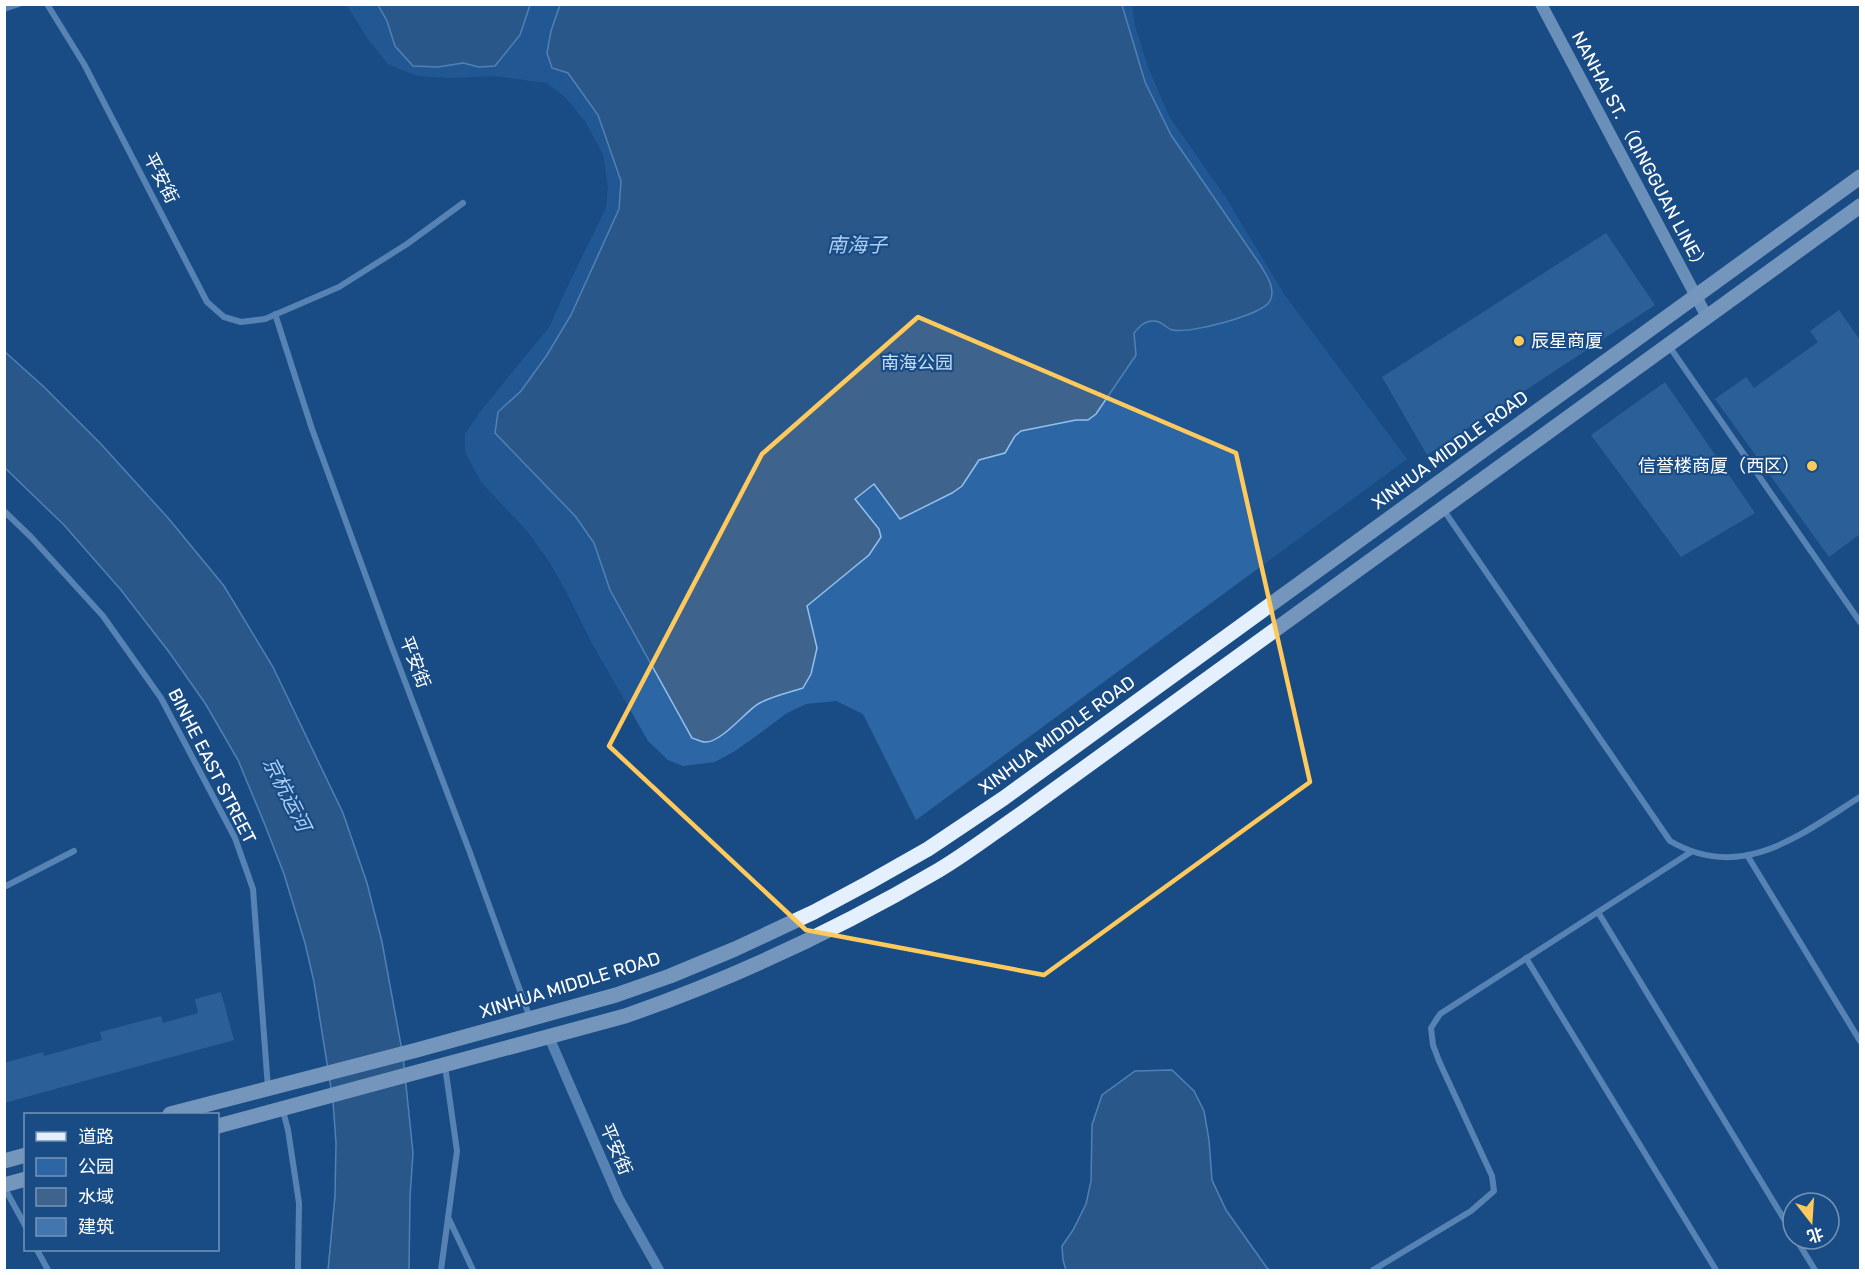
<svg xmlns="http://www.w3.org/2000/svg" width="1865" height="1275" font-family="Rubik,'Noto Sans SC',sans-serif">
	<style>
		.green { fill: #2c66a4 }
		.water { fill: #3e648e; stroke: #92c0ef; stroke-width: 1.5 }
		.building { fill: #4276af }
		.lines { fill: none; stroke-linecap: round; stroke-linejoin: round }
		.minor { stroke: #9fc5ec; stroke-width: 6 }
		.tertiary { stroke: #9fc5ec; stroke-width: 10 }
		.secondary { stroke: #cce1f9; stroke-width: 12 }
		.primary { stroke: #e5f0ff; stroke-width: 15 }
		.marked { fill: none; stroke: #ffca5b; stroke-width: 4.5; stroke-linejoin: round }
		.poi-dot { fill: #ffca5b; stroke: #194c85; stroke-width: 2 }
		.labels { text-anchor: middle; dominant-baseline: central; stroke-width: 4.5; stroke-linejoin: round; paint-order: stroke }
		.street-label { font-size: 18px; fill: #fff; stroke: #194c85 }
		.poi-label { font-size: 18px; fill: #fff; stroke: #194c85; text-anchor: start }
		.park-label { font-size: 18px; fill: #c5def9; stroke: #194c85 }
		.water-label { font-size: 20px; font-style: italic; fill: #abcff4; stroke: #194c85 }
	</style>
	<rect width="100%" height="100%" fill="#194c85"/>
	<path class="green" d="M347,5H1132L1135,26L1148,67L1169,116L1226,198L1284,294L1407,459L916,820L863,714L836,701L806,704L787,713L759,734L735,751L715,762L683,766L668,760L648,741L593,645L569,597L550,563L528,532L481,482L465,452V434L480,412L550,326L563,296L606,208L608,188L603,154L585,121L565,97L547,83L494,76L450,78L417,76L388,64L365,35Z"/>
	<path class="water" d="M378,5H530L520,35L495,66L479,67L463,63L438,67L413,66L395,46L387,21Z
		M560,5H1122L1145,82L1171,135L1261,266C1267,276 1276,289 1270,301C1263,315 1189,334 1173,330C1166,329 1162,320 1153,321C1144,321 1139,327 1134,333L1136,355L1096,414L1088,420H1076L1021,431L1015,436L1005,453L979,460L962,486L952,493L900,519L874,484L855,499L879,529L881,537L869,555L807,606L817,648L811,674L803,688C788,693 772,696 758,704C745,712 721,743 705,742C701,742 696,739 692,738L610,590L594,543L576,517L495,433L498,412L521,391L547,355L571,315L619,209L621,181L598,115L568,73L552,68L547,53L551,31Z
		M4,351L44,387L100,443L169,519L224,586L273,667L343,813L367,883L382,942L403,1056L413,1153L410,1197L409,1270H328L335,1196L336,1143L333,1101L314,982L305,943L284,874L265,825L238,760L205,703L169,652L121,590L64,525L5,468Z
		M1172,1070L1194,1091L1204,1111L1209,1140L1212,1180L1226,1210L1267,1268L1270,1270H1066L1063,1260L1062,1246L1073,1230L1086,1204L1091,1181L1092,1125L1102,1095L1135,1071Z"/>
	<path class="building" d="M1606,233L1655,305L1427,455L1382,377Z
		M1839,310L1860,340V534L1829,557L1715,399L1746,377L1754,388L1818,342L1810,331Z
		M1665,382L1755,513L1681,557L1591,435Z
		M221,992L234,1040L4,1103V1063L43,1052L44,1056L102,1040L100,1032L161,1016L163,1023L198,1013L195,999Z"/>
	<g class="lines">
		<path class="minor" d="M47,4L84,64L207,302L224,317L241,322L265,319L339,287L407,244L463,203
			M4,9L19,4
			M275,314L312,429L390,642L469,850L530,1018
			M1669,346L1860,622
			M1443,509L1670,841C1742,883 1800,835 1860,797
			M4,511L31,537L103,616L161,698L235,838L253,889L268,1088
			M1747,855L1860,1041
			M4,887L74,851
			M1598,912L1793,1234
			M1526,958L1716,1270
			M283,1111L288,1130L299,1203L298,1270
			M4,1187L26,1227
			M448,1217L473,1270
			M1796,1239L1815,1270
			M37,1250L48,1270
			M441,1270L457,1151L445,1066
			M1373,1270L1471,1211L1494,1191L1492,1176L1439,1061L1433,1045L1431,1028L1440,1014L1691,852"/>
		<path class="tertiary" d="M549,1037L619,1199L659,1270"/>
		<path class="secondary" d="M1541,4L1707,317"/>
		<path class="primary" d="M170,1114L417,1050L616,995L670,976L735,949L814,912L868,883L928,849L1004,798L1860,177
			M218,1126L625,1016C734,978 839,929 939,870C966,854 992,834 1018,816L1860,206
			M4,1161L26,1155
			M4,1185L26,1179"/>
	</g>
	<path d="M0 0H1865V1275H0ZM918,317L1236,453L1310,782L1044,975L806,930L609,746L762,454Z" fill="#194c85" fill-opacity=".55" fill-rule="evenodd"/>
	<path class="marked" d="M918,317L1236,453L1310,782L1044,975L806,930L609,746L762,454Z"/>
	<g class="poi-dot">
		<circle cx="1519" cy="341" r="6"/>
		<circle cx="1812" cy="466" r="6"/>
	</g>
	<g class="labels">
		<g class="street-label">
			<text transform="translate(1640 152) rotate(62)">NANHAI ST. （QINGGUAN LINE）</text>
			<text transform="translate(161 178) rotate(63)">平安街</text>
			<text transform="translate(1450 450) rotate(-36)">XINHUA MIDDLE ROAD</text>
			<text transform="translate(415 662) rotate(69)">平安街</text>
			<text transform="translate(1057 735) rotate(-36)">XINHUA MIDDLE ROAD</text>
			<text transform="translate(212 766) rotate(63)">BINHE EAST STREET</text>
			<text transform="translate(570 985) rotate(-17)">XINHUA MIDDLE ROAD</text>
			<text transform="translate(616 1149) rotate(67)">平安街</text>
		</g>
		<g class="poi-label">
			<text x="1531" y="341">辰星商厦</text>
			<text x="1800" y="466" text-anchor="end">信誉楼商厦（西区）</text>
		</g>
		<g class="park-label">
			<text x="917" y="363">南海公园</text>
		</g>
		<g class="water-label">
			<text x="857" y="245">南海子</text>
			<text transform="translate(287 794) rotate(63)">京杭运河</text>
		</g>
	</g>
	<rect width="1865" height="1275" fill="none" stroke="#ffffff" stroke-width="12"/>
	<rect x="24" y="1113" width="195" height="138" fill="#194c85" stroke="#7594b6" stroke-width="1.5"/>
	<rect x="36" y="1132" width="30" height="9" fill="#e5f0ff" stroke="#7594b6" stroke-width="1.5"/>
	<text x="78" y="1143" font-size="18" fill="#ffffff">道路</text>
	<rect x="36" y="1158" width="30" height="18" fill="#2c66a4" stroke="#7594b6" stroke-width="1.5"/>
	<text x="78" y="1173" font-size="18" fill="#ffffff">公园</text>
	<rect x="36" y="1188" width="30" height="18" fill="#3e648e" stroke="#7594b6" stroke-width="1.5"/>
	<text x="78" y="1203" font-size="18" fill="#ffffff">水域</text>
	<rect x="36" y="1218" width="30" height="18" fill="#4276af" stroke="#7594b6" stroke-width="1.5"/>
	<text x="78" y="1233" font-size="18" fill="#ffffff">建筑</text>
	<g transform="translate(1811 1221) rotate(163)"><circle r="28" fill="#194c85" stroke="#7594b6" stroke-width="1.5"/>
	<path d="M0-4.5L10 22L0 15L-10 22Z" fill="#ffca5b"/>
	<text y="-9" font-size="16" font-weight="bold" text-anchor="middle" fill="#ffffff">北</text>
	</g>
</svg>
